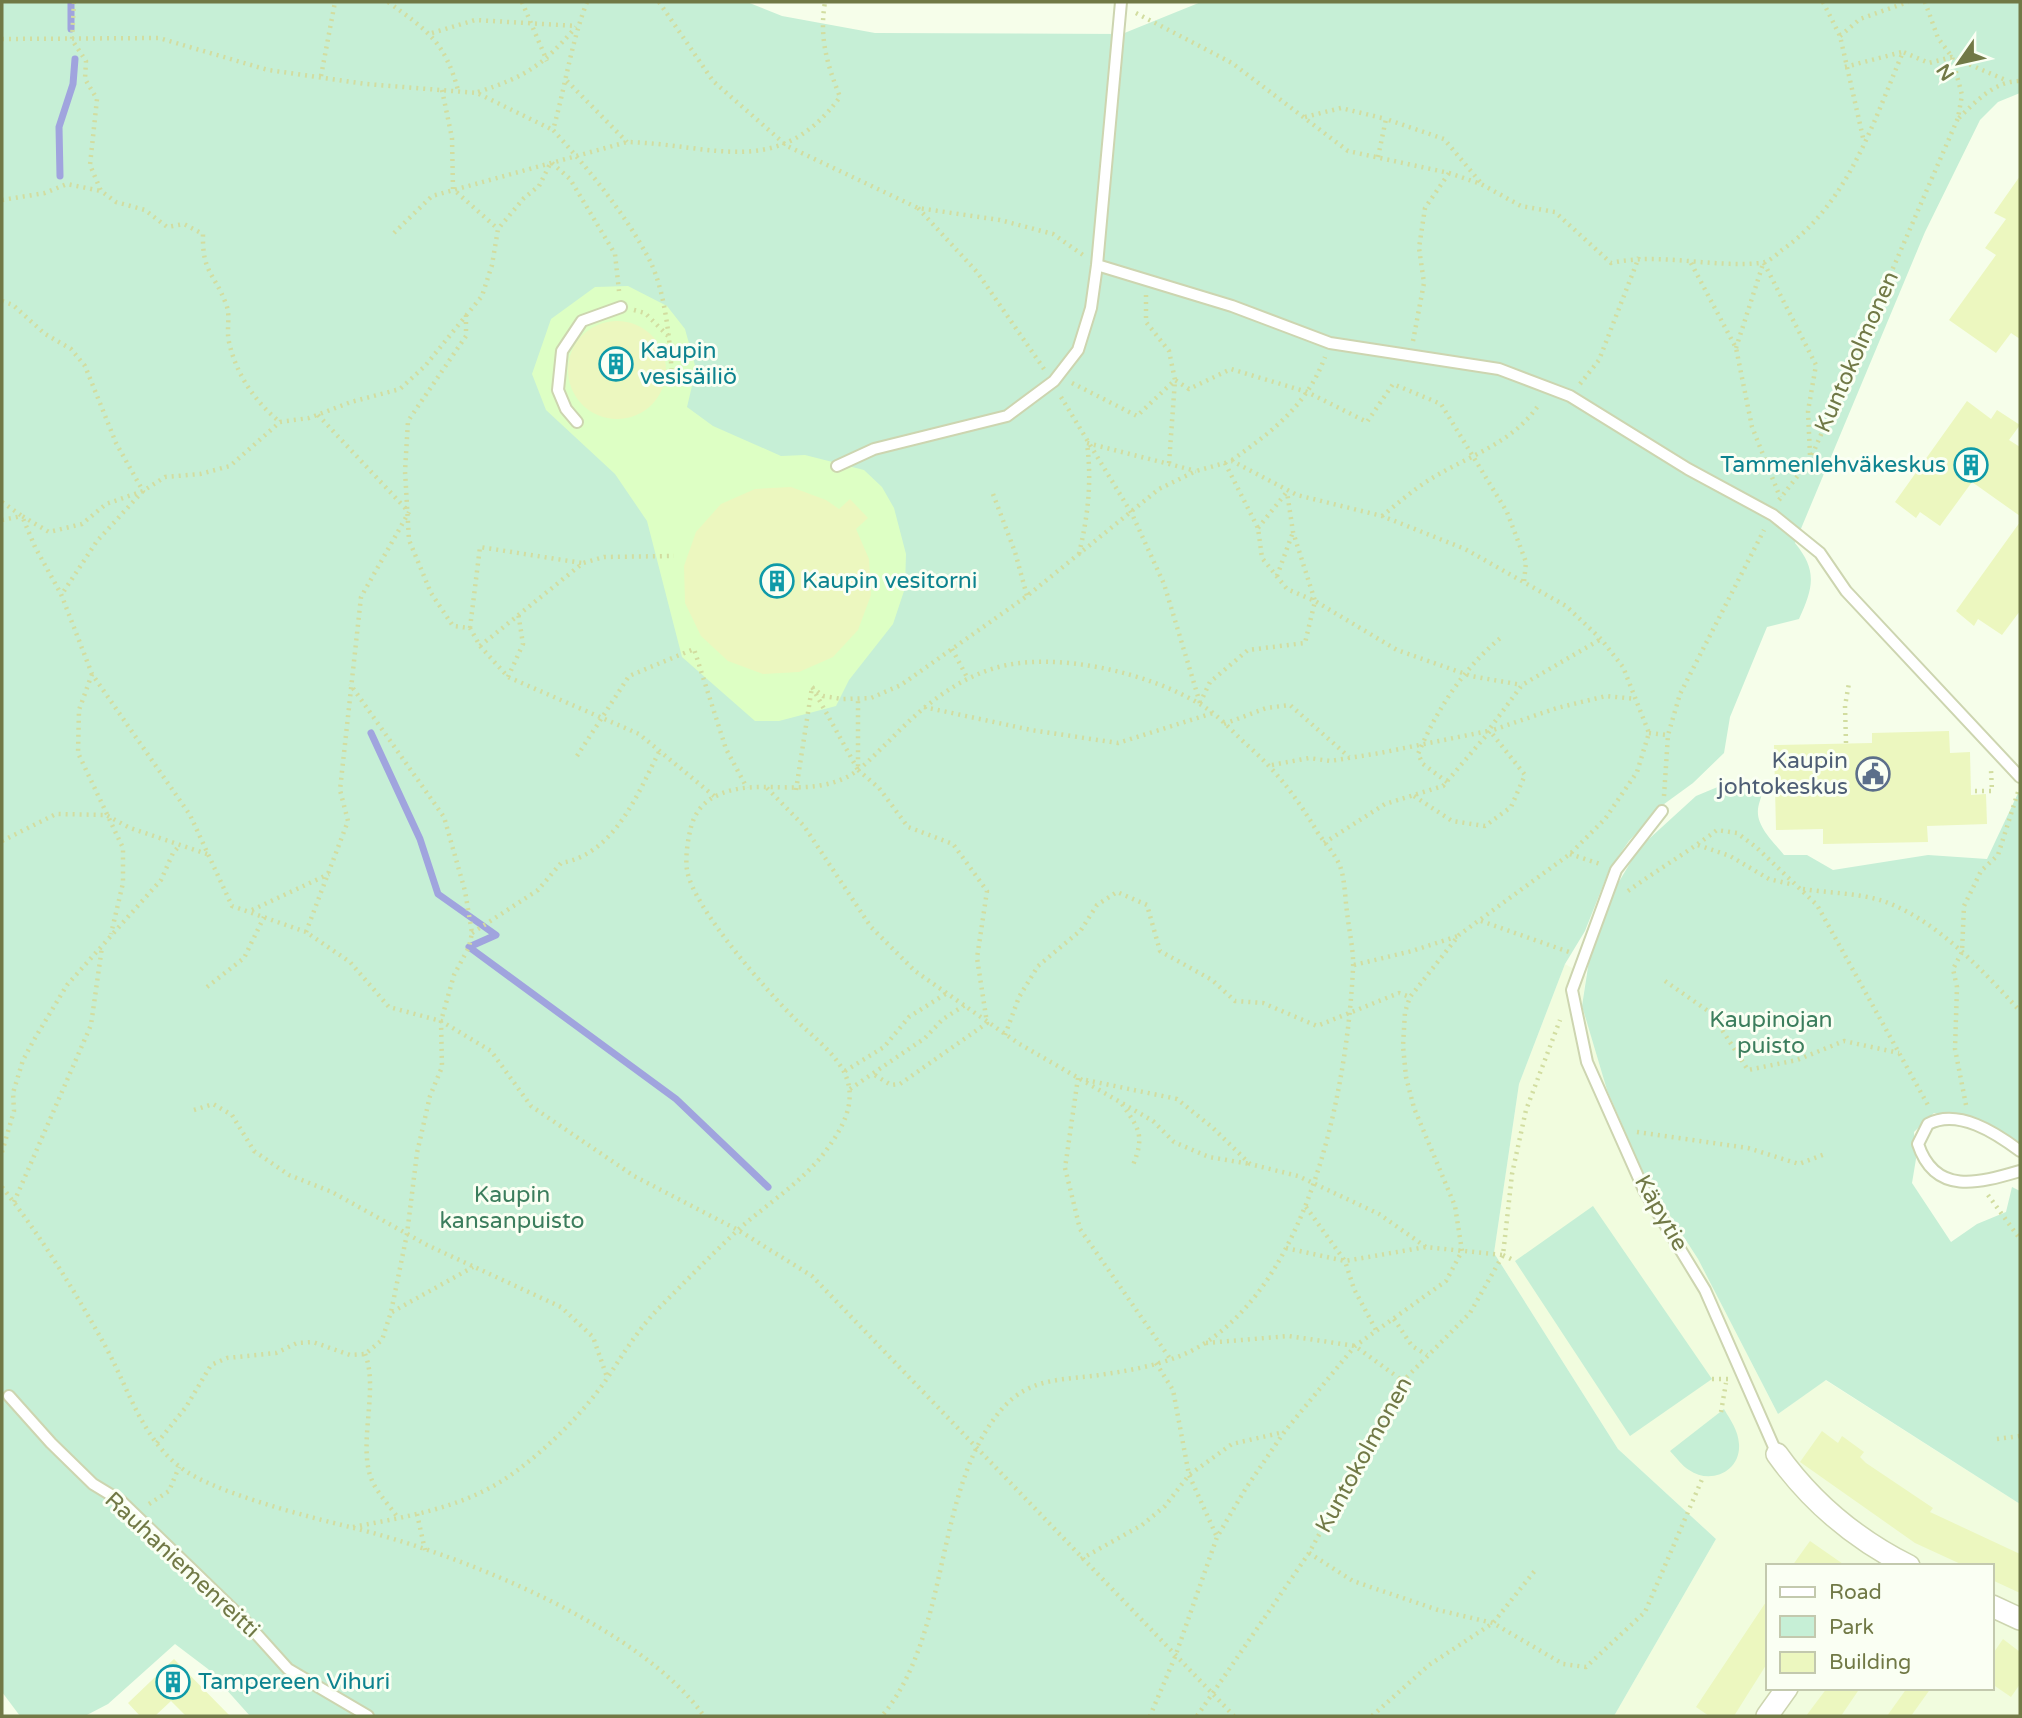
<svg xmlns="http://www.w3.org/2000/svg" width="2022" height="1718" font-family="'Varela Round',sans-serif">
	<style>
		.residential { fill: #f1fcde; fill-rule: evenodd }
		.green { fill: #c6efd6 }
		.sand { fill: #ddffc4 }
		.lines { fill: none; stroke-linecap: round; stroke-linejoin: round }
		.stream { stroke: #a0a4de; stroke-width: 7 }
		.building { fill: #ecf7bf }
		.service-casing { stroke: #cdd5b0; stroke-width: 14 }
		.minor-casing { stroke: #cdd5b0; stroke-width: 24 }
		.path { stroke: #d2dda0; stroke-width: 4.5; stroke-dasharray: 2 5; stroke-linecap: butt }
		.service { stroke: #fff; stroke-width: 10 }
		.minor { stroke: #fff; stroke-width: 21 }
		.labels { text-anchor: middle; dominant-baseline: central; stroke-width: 6; stroke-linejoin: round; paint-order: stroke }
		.culture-label { font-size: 23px; fill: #0d838f; stroke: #fafff3; text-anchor: start }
		.street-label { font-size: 23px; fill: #717946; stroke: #fafff3 }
		.service-label { font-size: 23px; fill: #4e5e75; stroke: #fafff3; text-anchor: end }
		.park-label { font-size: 23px; fill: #3c7e5d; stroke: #fafff3 }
	</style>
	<rect width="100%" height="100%" fill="#f6feea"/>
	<path class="residential" d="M1565,964L1586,976L1582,1006L1607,1090L1645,1177L1698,1259L1778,1414L1825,1380L2020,1504V1716H1614L1716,1539L1618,1449L1494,1253L1519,1084ZM1768,1566H1992V1688H1768Z"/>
	<path class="green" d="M2,2H747L782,16L875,33L1122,34L1201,2H2020V93L1998,102L1980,120L1925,232L1795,543C1818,571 1813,588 1799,619L1767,627L1730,717L1724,753L1693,783L1660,807L1629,841L1610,868L1585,931L1565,964L1519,1084L1494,1253L1618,1449L1716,1539L1614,1716H250L208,1669L175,1644L108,1704L85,1716H20L2,1692Z
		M1732,781L1760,786C1764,795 1759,800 1758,809C1756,827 1774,842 1784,855H1807L1833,870L1928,855L1987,859L2020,789V1145L1990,1124L1934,1113L1914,1132L1916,1159L1912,1183L1951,1242L1977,1224L2006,1212L2012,1187L2020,1191V1504L1826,1380L1778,1414L1698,1259L1645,1177L1607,1090L1582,1006L1590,954L1614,890L1639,848L1696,796Z
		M1593,1206L1712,1379L1630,1436L1515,1261Z
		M1724,1409C1731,1421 1738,1430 1739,1444C1741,1472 1710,1485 1689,1470C1682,1466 1676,1457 1670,1451Z"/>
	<path class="sand" d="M628,286L667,306L685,329L696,369L687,407L713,426L781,456L805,455L864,470L882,487L894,508L906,554L905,588L893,624L849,680L836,706L779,721H755L682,657L647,521L615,474L546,410L532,374L551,319L595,287Z"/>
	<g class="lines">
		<path class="stream" d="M71,29V2
			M60,176L59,127L73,84L75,59
			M371,733L420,839L438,894L496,935L469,947L676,1099L768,1187"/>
	</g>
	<path class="building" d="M2020,176V339L2011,333L1996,353L1949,320L1996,255L1985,248L2006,219L1994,213Z
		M568 370a49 49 0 1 1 98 0a49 49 0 1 1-98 0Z
		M1967,401L1991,419L1997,410L2020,425L2009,440L2020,447V516L1972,482L1940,526L1920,512L1916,518L1895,502Z
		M791,487L826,500L839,509L850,499L868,518L856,529L869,559L871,595L858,630L833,657L799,672L763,674L728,661L701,636L685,603L684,566L696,532L721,504L755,489Z
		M2020,522V611L2002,635L1978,619L1974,626L1956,611Z
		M1949,731L1950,753L1970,752L1971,795L1986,794L1987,824L1927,826L1928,842L1823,844V829L1776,830L1774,745L1872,743V733Z
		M1822,1431L1838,1443L1842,1436L1864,1452L1860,1457L1866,1463L1933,1508L1930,1512L2020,1554V1593L1992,1580V1566H1965L1915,1543L1800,1462Z
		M1810,1541L1846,1566H1792Z
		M1768,1599V1662L1734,1716H1709L1696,1707Z
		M2003,1639L2020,1652V1684L2011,1697L1992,1684V1655Z
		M174,1659L230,1716H186L171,1701L155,1716H140L128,1703Z
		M1827,1688H1860L1841,1716H1806Z
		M1907,1688H1931L1911,1716H1887Z"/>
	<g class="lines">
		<defs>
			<path id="service" d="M1097,265L1232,306L1330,343L1499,369L1570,396L1688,469L1773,515L1820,553L1846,591L2020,777
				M577,422L566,409L558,390L562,351L582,321L621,307
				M837,466L874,449L1007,416L1054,381L1078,350L1091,308L1097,265L1121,2
				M1662,811L1616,870L1572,990L1587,1062L1644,1190L1705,1290L1777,1454
				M2020,1151C1996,1133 1958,1108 1928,1124L1918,1144C1935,1196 1979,1183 2020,1171
				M9,1396L51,1443L93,1484L121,1501L243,1619L288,1669L368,1716"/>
			<path id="minor" d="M1777,1454C1812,1503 1855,1539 1909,1566
				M1992,1606L2020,1619
				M1767,1716L1787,1688"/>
		</defs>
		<use href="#service" class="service-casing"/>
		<use href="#minor" class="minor-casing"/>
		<path class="path" d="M74,2L72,40L86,61L85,79L97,99L90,165L101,191L116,202L145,210L167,227L184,224L203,234C202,273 214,272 226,304C231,316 226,329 229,342C236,374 255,402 280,422
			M388,2C427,30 445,42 458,90
			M522,2L547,61
			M587,2C571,43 565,88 553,130C587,167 627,216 650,261C666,293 671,348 672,383
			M659,2L713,81L787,146L918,208L1000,220L1053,234L1083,255
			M1823,2L1840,36L1864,142
			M1136,13L1232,63L1348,151L1449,173L1481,184L1521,206L1555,212L1611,263C1660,252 1710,268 1760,263C1768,263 1776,255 1782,250C1848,204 1873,123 1903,52L1929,63L1952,57L2008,81
			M432,33L475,20L577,26
			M1840,36L1860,19L1908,2
			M2,39L159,38L268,70L366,84L477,93L553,130
			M1845,67L1902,52
			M321,76L335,2
			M567,81L627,142
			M442,90L452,138L453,189L498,229
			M478,92C527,76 542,66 576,27
			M1305,117L1341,108L1386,119
			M1959,118C1976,101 1995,81 2020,81
			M1378,157L1386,119L1444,139L1481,183
			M552,163L570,179L615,254L619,291
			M2,200L45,193L67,184L101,191
			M918,208L977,272L1044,369
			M394,233L432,196L627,142C713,144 778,181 840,97C827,64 819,38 825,2
			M1691,263L1736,348L1752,427L1780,497
			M1764,263L1816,365L1808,411L1810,455
			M1146,295V322L1169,351L1175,380L1169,464
			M2,301L13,305L45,334L71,349L85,366L116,443L143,491L97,541L62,594
			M634,310L645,313L668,336
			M466,315V336L408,421L405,471L409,540L431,593L453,626L470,628L480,646L508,677L639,734L714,796
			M1413,341L1424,283L1419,248L1425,208L1449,173
			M1736,348L1763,264
			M1072,383L1137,416L1175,380L1189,389L1231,369L1307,392L1367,422L1393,384L1441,404L1507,512L1526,562L1524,582
			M1580,384L1599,360L1639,257
			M1061,397L1132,514L1164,584L1200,703
			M318,415L408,511
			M1232,460C1273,431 1307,405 1325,357
			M1225,463L1258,528L1262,558L1287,589L1315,601L1397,650L1471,676L1522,685
			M993,494L1015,552L1027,596
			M1779,500L1810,460L1958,118L1962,95L1952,57L1938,38L1925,2
			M2,502L22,516L35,547L61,594L92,674L190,815L232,906L306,932L350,962L389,1007L441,1021L491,1051L531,1106L634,1176L738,1230L812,1276L1234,1716
			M1382,516C1397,504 1413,490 1429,480C1469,455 1513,444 1540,403
			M2,520L22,516L49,532L82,524L106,504L143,491L165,477L200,474L230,466L280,422L309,418L351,402L400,389L425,366L482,296L492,265L498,229L524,198L539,186L551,162
			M1258,528L1286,493
			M1079,554C1088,515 1092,483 1087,443L1196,471
			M1277,576L1293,532
			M470,628L480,547L582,563
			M480,646L583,563L604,557L674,556
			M952,649L968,679
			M92,674L79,710L78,753L123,848V883L111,934
			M508,677L523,644L518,612
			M812,687L823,696L842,699L871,698L901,685L1027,596L1159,489L1196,471L1232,461L1297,495L1382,516L1465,549L1566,606L1601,639L1623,667L1649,733L1637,772L1605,819L1570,854L1459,935L1410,997L1405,1012L1403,1046L1406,1077L1414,1108L1455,1206L1462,1251L1446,1281L1355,1346L1285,1431L1246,1488L1217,1537L1175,1657L1150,1716
			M1200,703L1210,682L1248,650L1305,643L1315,601L1293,532L1287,492
			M924,707L1031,730L1118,743L1213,713
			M1224,724L1266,708L1290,705L1349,757
			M1649,733L1668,735
			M1846,743L1845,706L1849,683
			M577,756L629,676L694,649L726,749L747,788
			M1272,765L1309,758L1330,761L1380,753L1488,731L1522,685L1601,639
			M858,770L879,788L908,827L953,844L987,891L977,958L987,1023L900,1084L891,1085L873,1074
			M1447,782L1423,764L1418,754C1437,709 1465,666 1503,636
			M767,788L804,826L871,927L915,971L1018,1043L1153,1121L1174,1142L1209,1157L1250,1164
			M796,790L812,687L858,770V698
			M1975,791H1992L1991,770
			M1414,796L1452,821L1485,826L1511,807L1525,775L1490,731
			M1664,796L1668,735L1680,694L1764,530
			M2,841L56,814L106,815L130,828L207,854
			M1324,843L1385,804L1443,786L1490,731L1557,708L1606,696L1636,699
			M1698,845L1730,856L1769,879L1794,885
			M1570,854L1603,865
			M1803,889C1828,893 1859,893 1883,901C1937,920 1982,970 2020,1011
			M1628,891C1657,870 1688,852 1717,830L1737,833L1756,847L1817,905L1929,1107
			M252,910L329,874
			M1481,921L1569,952
			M306,932L348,821L340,790L361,597L409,512
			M472,933L538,890L561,863C615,854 638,793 660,750
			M1354,965L1412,951L1458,936
			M1665,981L1711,1013L1748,1070L1797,1060L1844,1041L1899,1053
			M207,987L244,958L264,917
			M1005,1035L1019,997L1038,966L1081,930L1097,905L1117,892L1147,905L1160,951L1212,980L1235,1001L1263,1003L1317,1026L1399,993L1410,997
			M845,1071L884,1047L909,1017L947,993
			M1078,1078L1065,1168L1080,1229L1171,1360
			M1086,1080L1177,1099L1213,1128L1250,1164L1298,1176L1379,1214L1426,1247
			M850,1089L925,1038L943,1019L965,1005
			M1122,1104C1139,1129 1145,1135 1133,1165
			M1966,1105L1955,1049L1957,987L1953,969L1962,952L1964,906L1981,871L1998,855L2018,792
			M194,1110L213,1104L232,1115L254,1151L289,1175L332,1192L427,1245L561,1307L593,1337L607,1377
			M1637,1132L1748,1148L1799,1164L1825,1154
			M2,1152L14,1111L13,1093L23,1060L35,1038L67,985L161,880L173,853L180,845
			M2,1187C40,1235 73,1288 103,1342C127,1384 140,1436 180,1467C211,1492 309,1517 350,1527C457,1553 639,1625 704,1716
			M1988,1195L2020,1239
			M14,1202L91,1025L102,947
			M1306,1207L1345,1261L1354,1289L1376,1330
			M1286,1248L1345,1261L1426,1247L1502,1255
			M1503,1255L1515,1261
			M392,1312L473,1267
			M1394,1319L1412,1346L1427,1355
			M1206,1343L1289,1336L1355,1346L1403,1381
			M365,1354C379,1388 358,1443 371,1478C376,1492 390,1506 398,1518
			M1156,1363L1173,1390L1189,1475L1217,1537
			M1712,1379H1728
			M1721,1412L1726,1383
			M1997,1439L2020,1436
			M157,1443L186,1407L211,1365L227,1358L276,1353L297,1343L313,1342L350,1355L365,1354L382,1340L391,1312L407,1234L417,1153L430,1096L442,1067L441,1021L454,975L469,947L472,933L465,891L444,817L350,684
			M149,1504L169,1491L179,1467
			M417,1514L425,1550
			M353,1527C410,1516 468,1507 515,1472C549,1447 582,1414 606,1380C622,1356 637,1331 657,1310C684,1283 711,1255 739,1229C767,1204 802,1182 825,1152C839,1133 853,1111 849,1087C845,1060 814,1038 796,1020C767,991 693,908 687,870C685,857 688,839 691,827C695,812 704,801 718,795C757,777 801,798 845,778C862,770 875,754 889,741C919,710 952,681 995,668C1054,650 1151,673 1203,706C1219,716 1232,731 1246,744C1277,771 1297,798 1318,833C1326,845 1337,856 1341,869C1345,882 1345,898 1347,912C1349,931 1354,951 1353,969C1347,1088 1311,1277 1202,1345C1174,1362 1139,1369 1106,1374C1065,1381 1031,1375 1001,1410C933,1490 952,1632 882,1716
			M1309,1553L1353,1581L1438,1610L1493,1623L1563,1664L1586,1667L1645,1612L1703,1477
			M1081,1559L1142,1525L1165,1506L1189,1475L1232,1444L1284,1432
			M1197,1716L1309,1553L1403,1381L1470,1313L1503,1255L1512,1174L1526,1110L1560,1020
			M1372,1716L1429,1665L1493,1623L1537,1568"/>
		<use href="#service" class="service"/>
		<use href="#minor" class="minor"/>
	</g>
	<defs>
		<symbol id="building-ring" viewBox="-11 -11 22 22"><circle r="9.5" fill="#fafff3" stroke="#0f9aa8" stroke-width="1.5"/><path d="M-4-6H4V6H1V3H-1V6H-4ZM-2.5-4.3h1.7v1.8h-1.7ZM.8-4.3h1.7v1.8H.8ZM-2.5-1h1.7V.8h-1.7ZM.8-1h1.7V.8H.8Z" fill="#0f9aa8"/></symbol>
		<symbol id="civic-ring" viewBox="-11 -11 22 22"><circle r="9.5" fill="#fafff3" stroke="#5c6f8a" stroke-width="1.5"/><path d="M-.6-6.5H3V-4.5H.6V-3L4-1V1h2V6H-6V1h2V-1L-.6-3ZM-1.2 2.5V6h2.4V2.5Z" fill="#5c6f8a"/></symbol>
	</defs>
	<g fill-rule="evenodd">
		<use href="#building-ring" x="597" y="345" width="38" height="38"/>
		<use href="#building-ring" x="1952" y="446" width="38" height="38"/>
		<use href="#building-ring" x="758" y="562" width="38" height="38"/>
		<use href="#civic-ring" x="1854" y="755" width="38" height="38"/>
		<use href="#building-ring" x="154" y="1663" width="38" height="38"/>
	</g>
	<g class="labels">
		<g class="culture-label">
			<text x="640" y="351">Kaupin<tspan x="640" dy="26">vesisäiliö</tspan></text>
			<text x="1946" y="465" text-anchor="end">Tammenlehväkeskus</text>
			<text x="802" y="581">Kaupin vesitorni</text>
			<text x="198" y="1682">Tampereen Vihuri</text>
		</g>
		<g class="street-label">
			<text transform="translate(1857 352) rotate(-66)">Kuntokolmonen</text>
			<text transform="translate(1661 1213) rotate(60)">Käpytie</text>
			<text transform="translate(1364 1455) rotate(-61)">Kuntokolmonen</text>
			<text transform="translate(182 1565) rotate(43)">Rauhaniemenreitti</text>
		</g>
		<g class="service-label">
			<text x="1848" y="761">Kaupin<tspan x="1848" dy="26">johtokeskus</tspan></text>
		</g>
		<g class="park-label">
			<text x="1771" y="1020">Kaupinojan<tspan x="1771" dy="26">puisto</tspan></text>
			<text x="512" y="1195">Kaupin<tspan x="512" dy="26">kansanpuisto</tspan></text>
		</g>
	</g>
	<rect width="2022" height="1718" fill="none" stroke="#717946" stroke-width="7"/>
	<rect x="1766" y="1564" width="228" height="126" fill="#fafff3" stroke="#c3c9ae" stroke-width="2"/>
	<rect x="1780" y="1587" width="35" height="10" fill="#ffffff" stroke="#c3c9ae" stroke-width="2"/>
	<text x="1829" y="1599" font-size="21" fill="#717946">Road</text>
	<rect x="1780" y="1616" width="35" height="21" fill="#c6efd6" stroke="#c3c9ae" stroke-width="2"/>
	<text x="1829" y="1634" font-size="21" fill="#717946">Park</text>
	<rect x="1780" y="1652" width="35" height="21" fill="#ecf7bf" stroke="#c3c9ae" stroke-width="2"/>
	<text x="1829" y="1669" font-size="21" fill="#717946">Building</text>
	<g transform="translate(1959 63) rotate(236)" stroke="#fafff3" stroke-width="5" paint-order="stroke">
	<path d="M0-5L12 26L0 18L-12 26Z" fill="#717946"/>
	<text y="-10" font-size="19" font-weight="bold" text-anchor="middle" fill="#717946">N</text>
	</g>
</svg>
